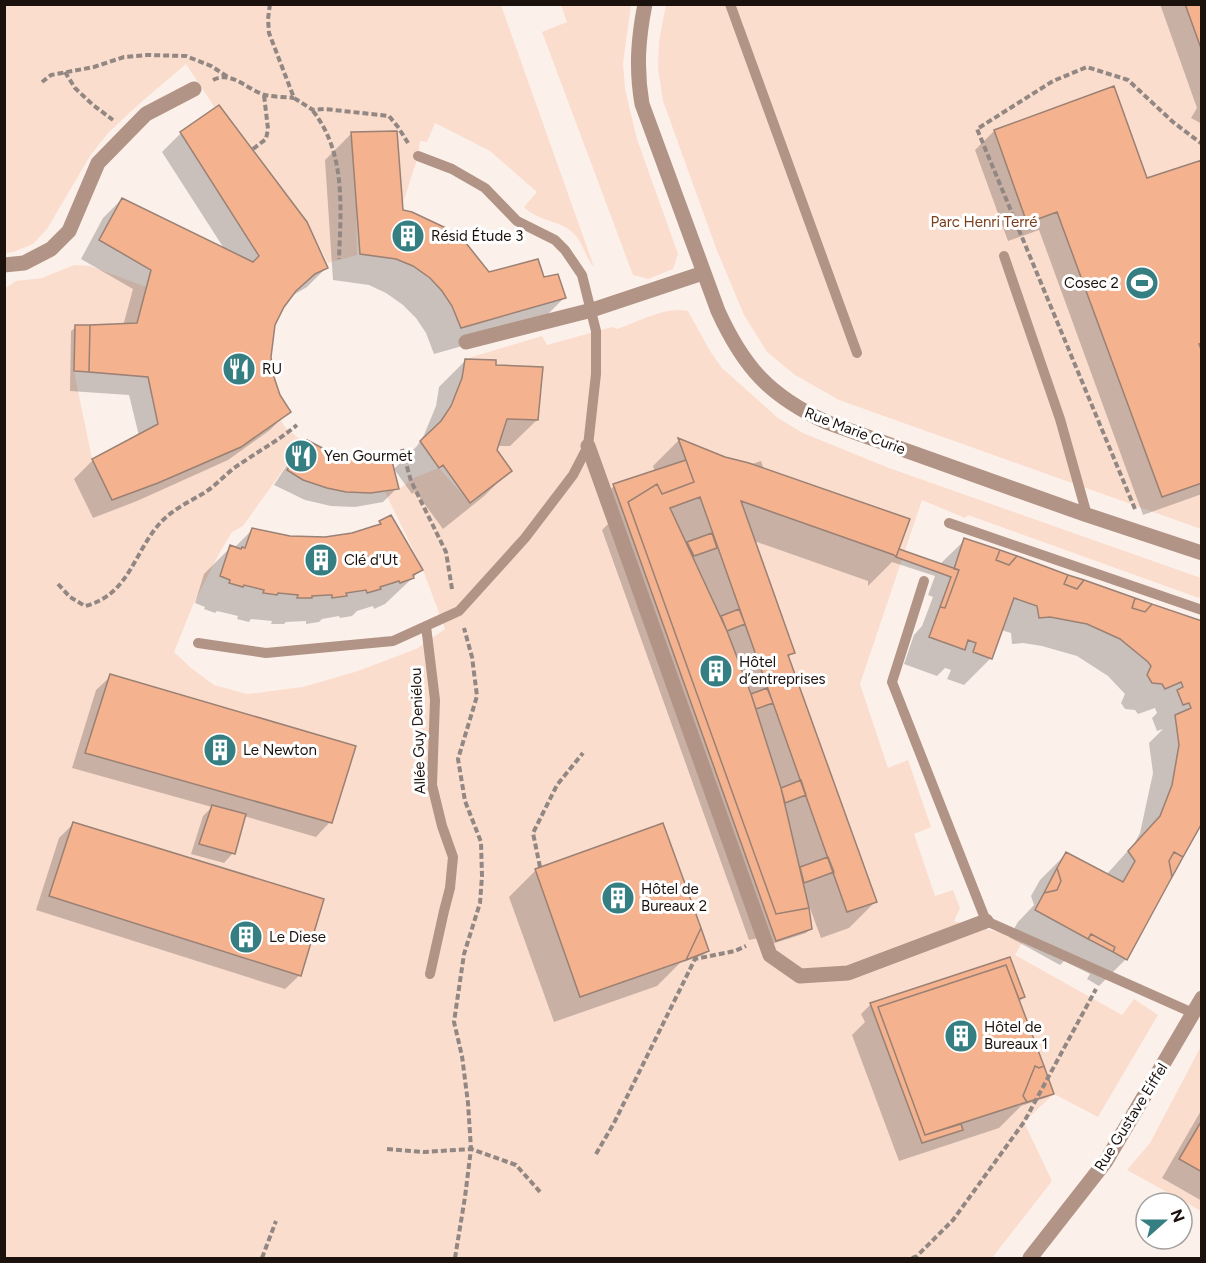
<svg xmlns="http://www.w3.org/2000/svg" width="1206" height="1263" font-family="Figtree,sans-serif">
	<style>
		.green { fill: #fbddcd }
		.shadow { fill: #0003 }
		.building { fill: #f4b28f; stroke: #9a8174; stroke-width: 1.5 }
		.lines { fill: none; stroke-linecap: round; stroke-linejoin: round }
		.path { stroke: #928782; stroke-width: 4; stroke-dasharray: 6 3; stroke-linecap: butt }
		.lane { stroke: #b19485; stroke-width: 10 }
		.street { stroke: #b19485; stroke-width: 15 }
		.labels { text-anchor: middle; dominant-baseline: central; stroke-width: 6; stroke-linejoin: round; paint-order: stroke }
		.park-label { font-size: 15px; fill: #7a3e1a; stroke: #fff }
		.poi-label { font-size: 15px; fill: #1b110d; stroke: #fff; text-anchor: start }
		.street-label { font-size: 15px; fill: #1b110d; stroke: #fff }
	</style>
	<rect width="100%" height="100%" fill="#fcf0eb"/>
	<path class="green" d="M4,5H501L594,267C585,257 583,243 574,234C562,220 538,222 524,207L537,192L490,151L435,123L427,142L420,141L418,156L402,206L397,131L351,132L356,208L357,255L328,263L307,222L219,105L215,108L186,64L139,104L108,133L90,156L47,229L33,244L13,252L5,253Z
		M561,5H631L623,63L625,89L637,139L678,254L673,269L648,279L633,275L542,32L567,22Z
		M666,5H1201V529L839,400L795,375L767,352L744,315L716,248L663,101L658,68L659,41Z
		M74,265L90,266L146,287L137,323L75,326L74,371L92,459L112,500C170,478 230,457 280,419L285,427L303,442L243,526L232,532L220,552L193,605L174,652L191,668L214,685L247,694L303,687L358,671L416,649L445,629L423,570L385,492L399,489L416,477L439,468L470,503L511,471L497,450L507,419L538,420L539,392H542L543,367L496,365V360L465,359L542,336L547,345L612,327L617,329C638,322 666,306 688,311L710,351L722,368L778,418L803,433L889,468L1201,578V591L1199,598L968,515L965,518L922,500L860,684L888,768L908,760L931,827L914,834L935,896L953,890L960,908L954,921L1002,933L1023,941L1015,955L1122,1015L1134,999L1158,1015L1098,1117L1054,1094L1024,1122L1052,1181L992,1258H5L4,289L16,281L42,278Z
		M1201,1046V1211L1127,1170L1150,1143Z"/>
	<path class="shadow" d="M1160,4H1202V124L1191,118L1197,108Z
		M1113,88L1146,180L1202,165V494L1143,515L1039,230L1008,241L975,150L994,131Z
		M181,133L326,268L307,287L288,298L274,324L269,357L272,377L279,396L289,411L270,430L228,460L137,501L93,518L74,479L93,460L139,436L129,395L70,391L71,331L76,327L123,326L133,289L81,259L103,218L122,199L225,250L162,152Z
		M351,134L402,211L489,274L543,278L564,298L537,325L434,354L426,333L416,318L403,305L386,293L369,285L333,280L325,160Z
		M466,360L495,367L537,420L510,446H497L495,450L510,471L483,497L443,529L415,491L412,494L394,469L417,446L424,435L436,406L439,387Z
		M679,440L724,458L749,465L761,461L764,470L908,520L895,556L899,551L939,565L965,540L1202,623V820L1126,959L1099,986L1087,979L1090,974L1064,961L1060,965L1009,937L1018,922L1034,905L1031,896L1040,880L1066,854L1106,875L1134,844L1140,833L1153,773L1149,743L1163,729L1157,731L1152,718L1157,713L1155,708L1138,714L1135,710L1125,709L1121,703L1125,694L1108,676L1077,656L1042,646L1023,643L1012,644L1011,633L1001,630L991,658L964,685L947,679L951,670L945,668L937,676L904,664L914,635L922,626L933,597L928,595L935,576L892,562L868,586V581L754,541L793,652L788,658L876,901L849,928L821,938L808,903H806L811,928L806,933L772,944L769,936L749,940L602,530L618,514L610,490L614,486L655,472L653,466Z
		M307,442L397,488L383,502L355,507L331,506L305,500L274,485L293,456Z
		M380,522L421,570L385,604L374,609L373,606L357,611L352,616L340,618L339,616L322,619L319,622L306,624V621L286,622L284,624H271L272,621L251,619L249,622L237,619L238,616L217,611L215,613L204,609L205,607L195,603L204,574L231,547L234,548L252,530L290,538H325L352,534L374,528Z
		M111,676L330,822L316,837L244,816L233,853L224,863L191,854L203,816L212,807L72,768L96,690Z
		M73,824L300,975L285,989L36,910L59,838Z
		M536,870L708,951L703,955L680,963L657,986L554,1022L509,897Z
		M1009,958L1024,997L1019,1002L1052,1093L1048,1097L1021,1106L999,1128L899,1161L852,1035L865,1022L861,1014L871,1004Z
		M1202,1109V1201L1162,1178Z"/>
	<path class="building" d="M1185,4H1202V51Z
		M1114,86L1147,178L1202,160V343L1199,344L1202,352V483L1162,497L1057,212L1027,223L994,130Z
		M219,105L307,222L328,268L315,274L296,291L284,307L275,325L271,357L274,377L280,395L291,412L241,447L158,483L112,500L92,459L158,424L148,377L89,372L90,325L137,323L151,270L99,240L122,198L253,262L259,256L180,132Z
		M397,131L403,210L412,212L448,229L466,243L489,272L538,259L544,277L558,274L566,298L461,328L452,306L442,291L430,278L413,266L396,259L360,254L351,132Z
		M75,325H90L89,372L74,371Z
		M465,359L496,360V365L543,367L538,420L507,419L497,450L512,471L470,503L443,465L439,468L420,441L441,421L451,406L462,378Z
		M678,438L725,457L749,463L910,519L896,557L894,555L741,501L795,653L788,655L877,902L847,912L700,497L670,508L727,631L751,694L781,788L809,908L776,914L628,502L657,484L662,494L694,482Z
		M307,440L328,451L349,456L363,457L390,453L399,489L371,493L346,492L327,488L303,480L287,470Z
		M686,460L694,482L662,494L657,484L628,502L776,914L809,908L812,929L776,941L613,484Z
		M391,515L423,570L413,575L414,578L400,583L399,581L380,587L381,589L367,593L366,590L346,593L347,596L332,598V595H329L312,596V598H297L298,595L278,593L277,595L263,593L264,590L244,585L243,587L229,583L230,580L220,576L230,545L241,549L242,547L245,548L252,528L290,536L325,537L352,533L374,526L381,524L379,521Z
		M712,533L717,548L694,556L687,542Z
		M964,538L1000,550L996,560L1009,565L1017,556L1068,575L1064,584L1077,589L1084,580L1135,598L1132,608L1145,612L1152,604L1202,621V823L1183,857L1174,852L1169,861L1172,877L1127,960L1113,952L1115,947L1091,934L1088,939L1035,910L1044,893L1057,890L1061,881L1057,868L1066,852L1123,882L1135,861L1128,851L1160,816L1172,785L1179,745L1175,715L1191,708L1189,703L1183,705L1177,690L1183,687L1181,682L1165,689L1162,684L1152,683L1147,675L1151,666L1148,662L1120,639L1087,624L1050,617L1039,618L1037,606L1014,598L992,659L973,652L976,643L968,640L965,650L929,637L940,607L945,608L959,570L954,569Z
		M899,549L959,570L945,608L940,607L951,577L896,557Z
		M1000,550L1017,556L1009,565L996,560Z
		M1068,575L1084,580L1077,589L1064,584Z
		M1135,598L1152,604L1145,612L1132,608Z
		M739,609L745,624L727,631L721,616Z
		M110,674L356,746L332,823L85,753Z
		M767,688L773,703L756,709L751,694Z
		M801,780L806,795L785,803L781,788Z
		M212,805L246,814L235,854L199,844Z
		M73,822L324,899L301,976L49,896Z
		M663,823L701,928L686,960L580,997L535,869Z
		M1174,852L1183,857L1172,877L1169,861Z
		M828,857L834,872L804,883L800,867Z
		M1057,868L1061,881L1057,890L1044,893Z
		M701,928L709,951L686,960Z
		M1091,934L1115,947L1113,952L1088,939Z
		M1010,957L1025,997L1019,999L1006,965L878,1007L925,1135L961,1124L963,1130L922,1143L870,1003Z
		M1006,965L1044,1066L1039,1068L1035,1066L1023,1096L1027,1102L925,1135L878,1007Z
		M1035,1066L1039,1068L1044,1066L1054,1094L1027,1102L1023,1096Z
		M1202,1120V1172L1179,1159Z"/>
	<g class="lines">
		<path class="path" d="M270,4L268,19L269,33L294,98L313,110L325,109L389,116L398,127L408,143
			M65,72L75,88L93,105L113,120
			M213,80C232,70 247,90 265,95C274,97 285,97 294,98
			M42,82L51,75L94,67L124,57L147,55L186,56L211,66L228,77
			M313,111C346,153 341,208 339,259
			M253,149L266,139L268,129L264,95
			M402,449L411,481L446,552L452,589
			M1135,509L977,129L1053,81L1087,67L1128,80L1173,122L1202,144
			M58,584L70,597L85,606C130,595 134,550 162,521C174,509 190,501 204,493C217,485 227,472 240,464C259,451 279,440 297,425
			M540,867L533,833L557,785L583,753
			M387,1149L424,1152L471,1149L516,1165L541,1193
			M596,1154L614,1123L695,959L735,951L746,946
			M262,1258L276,1221
			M455,1258L465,1197L471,1149L468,1103L462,1056L454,1022L464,954L480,903L482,876L481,842L465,801L458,759L477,696L472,657L464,628
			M912,1258L917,1256L953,1220L1024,1122L1096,989"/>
		<path class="lane" d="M730,4L857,353
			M1004,256L1060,419L1087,515
			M949,523L1202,610
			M924,581L892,682L986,921L1193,1013
			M426,626L435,700L432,785L442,826L453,857L450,888L444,911L430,974
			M198,643L266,653L393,641L459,611L525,538L573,475L588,446L596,374V331L582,275L565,250L555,240L517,221L485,188L452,169L418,156"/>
		<path class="street" d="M645,4C638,39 636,69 642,104L718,311C744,368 770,396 826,422L1087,515L1202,553
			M4,265L24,263L51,249L69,231L98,163L146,114L194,89
			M466,342L592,310L703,273
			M588,446L770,955L800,976L848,973L986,921
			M1030,1258L1106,1161L1202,998"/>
	</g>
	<defs>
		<symbol id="building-disc" viewBox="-11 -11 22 22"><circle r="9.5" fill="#357e81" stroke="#fff"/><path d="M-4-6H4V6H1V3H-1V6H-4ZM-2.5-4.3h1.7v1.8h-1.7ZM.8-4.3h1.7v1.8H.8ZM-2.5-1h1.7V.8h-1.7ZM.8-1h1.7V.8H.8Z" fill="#fff"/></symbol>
		<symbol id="stadium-disc" viewBox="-11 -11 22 22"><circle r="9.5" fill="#357e81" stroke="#fff"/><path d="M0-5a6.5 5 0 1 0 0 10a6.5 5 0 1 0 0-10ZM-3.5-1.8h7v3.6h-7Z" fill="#fff"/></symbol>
		<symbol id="restaurant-disc" viewBox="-11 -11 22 22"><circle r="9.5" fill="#357e81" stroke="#fff"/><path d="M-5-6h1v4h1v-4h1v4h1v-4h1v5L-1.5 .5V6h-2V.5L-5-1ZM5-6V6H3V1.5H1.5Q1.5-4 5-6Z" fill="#fff"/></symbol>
	</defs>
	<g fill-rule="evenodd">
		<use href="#building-disc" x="389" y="217" width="38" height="38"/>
		<use href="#stadium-disc" x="1123" y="264" width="38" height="38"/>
		<use href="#restaurant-disc" x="220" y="350" width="38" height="38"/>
		<use href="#restaurant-disc" x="282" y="437" width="38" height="38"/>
		<use href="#building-disc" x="302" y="541" width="38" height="38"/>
		<use href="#building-disc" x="697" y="652" width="38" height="38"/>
		<use href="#building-disc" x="201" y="731" width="38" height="38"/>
		<use href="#building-disc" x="599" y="879" width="38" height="38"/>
		<use href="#building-disc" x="227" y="918" width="38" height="38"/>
		<use href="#building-disc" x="942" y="1017" width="38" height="38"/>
	</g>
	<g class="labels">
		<g class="park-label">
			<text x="984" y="222">Parc Henri Terré</text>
		</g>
		<g class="poi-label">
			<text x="431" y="236">Résid Étude 3</text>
			<text x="1119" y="283" text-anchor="end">Cosec 2</text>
			<text x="262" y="369">RU</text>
			<text x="324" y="456">Yen Gourmet</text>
			<text x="344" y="560">Clé d'Ut</text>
			<text x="739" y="662">Hôtel<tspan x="739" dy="17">d’entreprises</tspan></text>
			<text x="243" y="750">Le Newton</text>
			<text x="641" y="889">Hôtel de<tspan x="641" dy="17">Bureaux 2</tspan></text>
			<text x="269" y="937">Le Diese</text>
			<text x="984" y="1027">Hôtel de<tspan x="984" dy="17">Bureaux 1</tspan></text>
		</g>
		<g class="street-label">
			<text transform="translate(855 431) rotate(21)">Rue Marie Curie</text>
			<text transform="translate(418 731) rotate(-92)">Allée Guy Deniélou</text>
			<text transform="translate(1131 1117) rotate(-58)">Rue Gustave Eiffel</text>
		</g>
	</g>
	<rect width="1206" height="1263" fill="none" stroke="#1b110d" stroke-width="12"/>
	<g transform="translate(1164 1221) rotate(69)"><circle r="28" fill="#ffffff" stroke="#a4a09e" stroke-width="1.5"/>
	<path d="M0-4.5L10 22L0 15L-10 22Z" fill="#357e81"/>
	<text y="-9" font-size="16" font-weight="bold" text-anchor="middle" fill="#1b110d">N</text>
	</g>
</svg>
